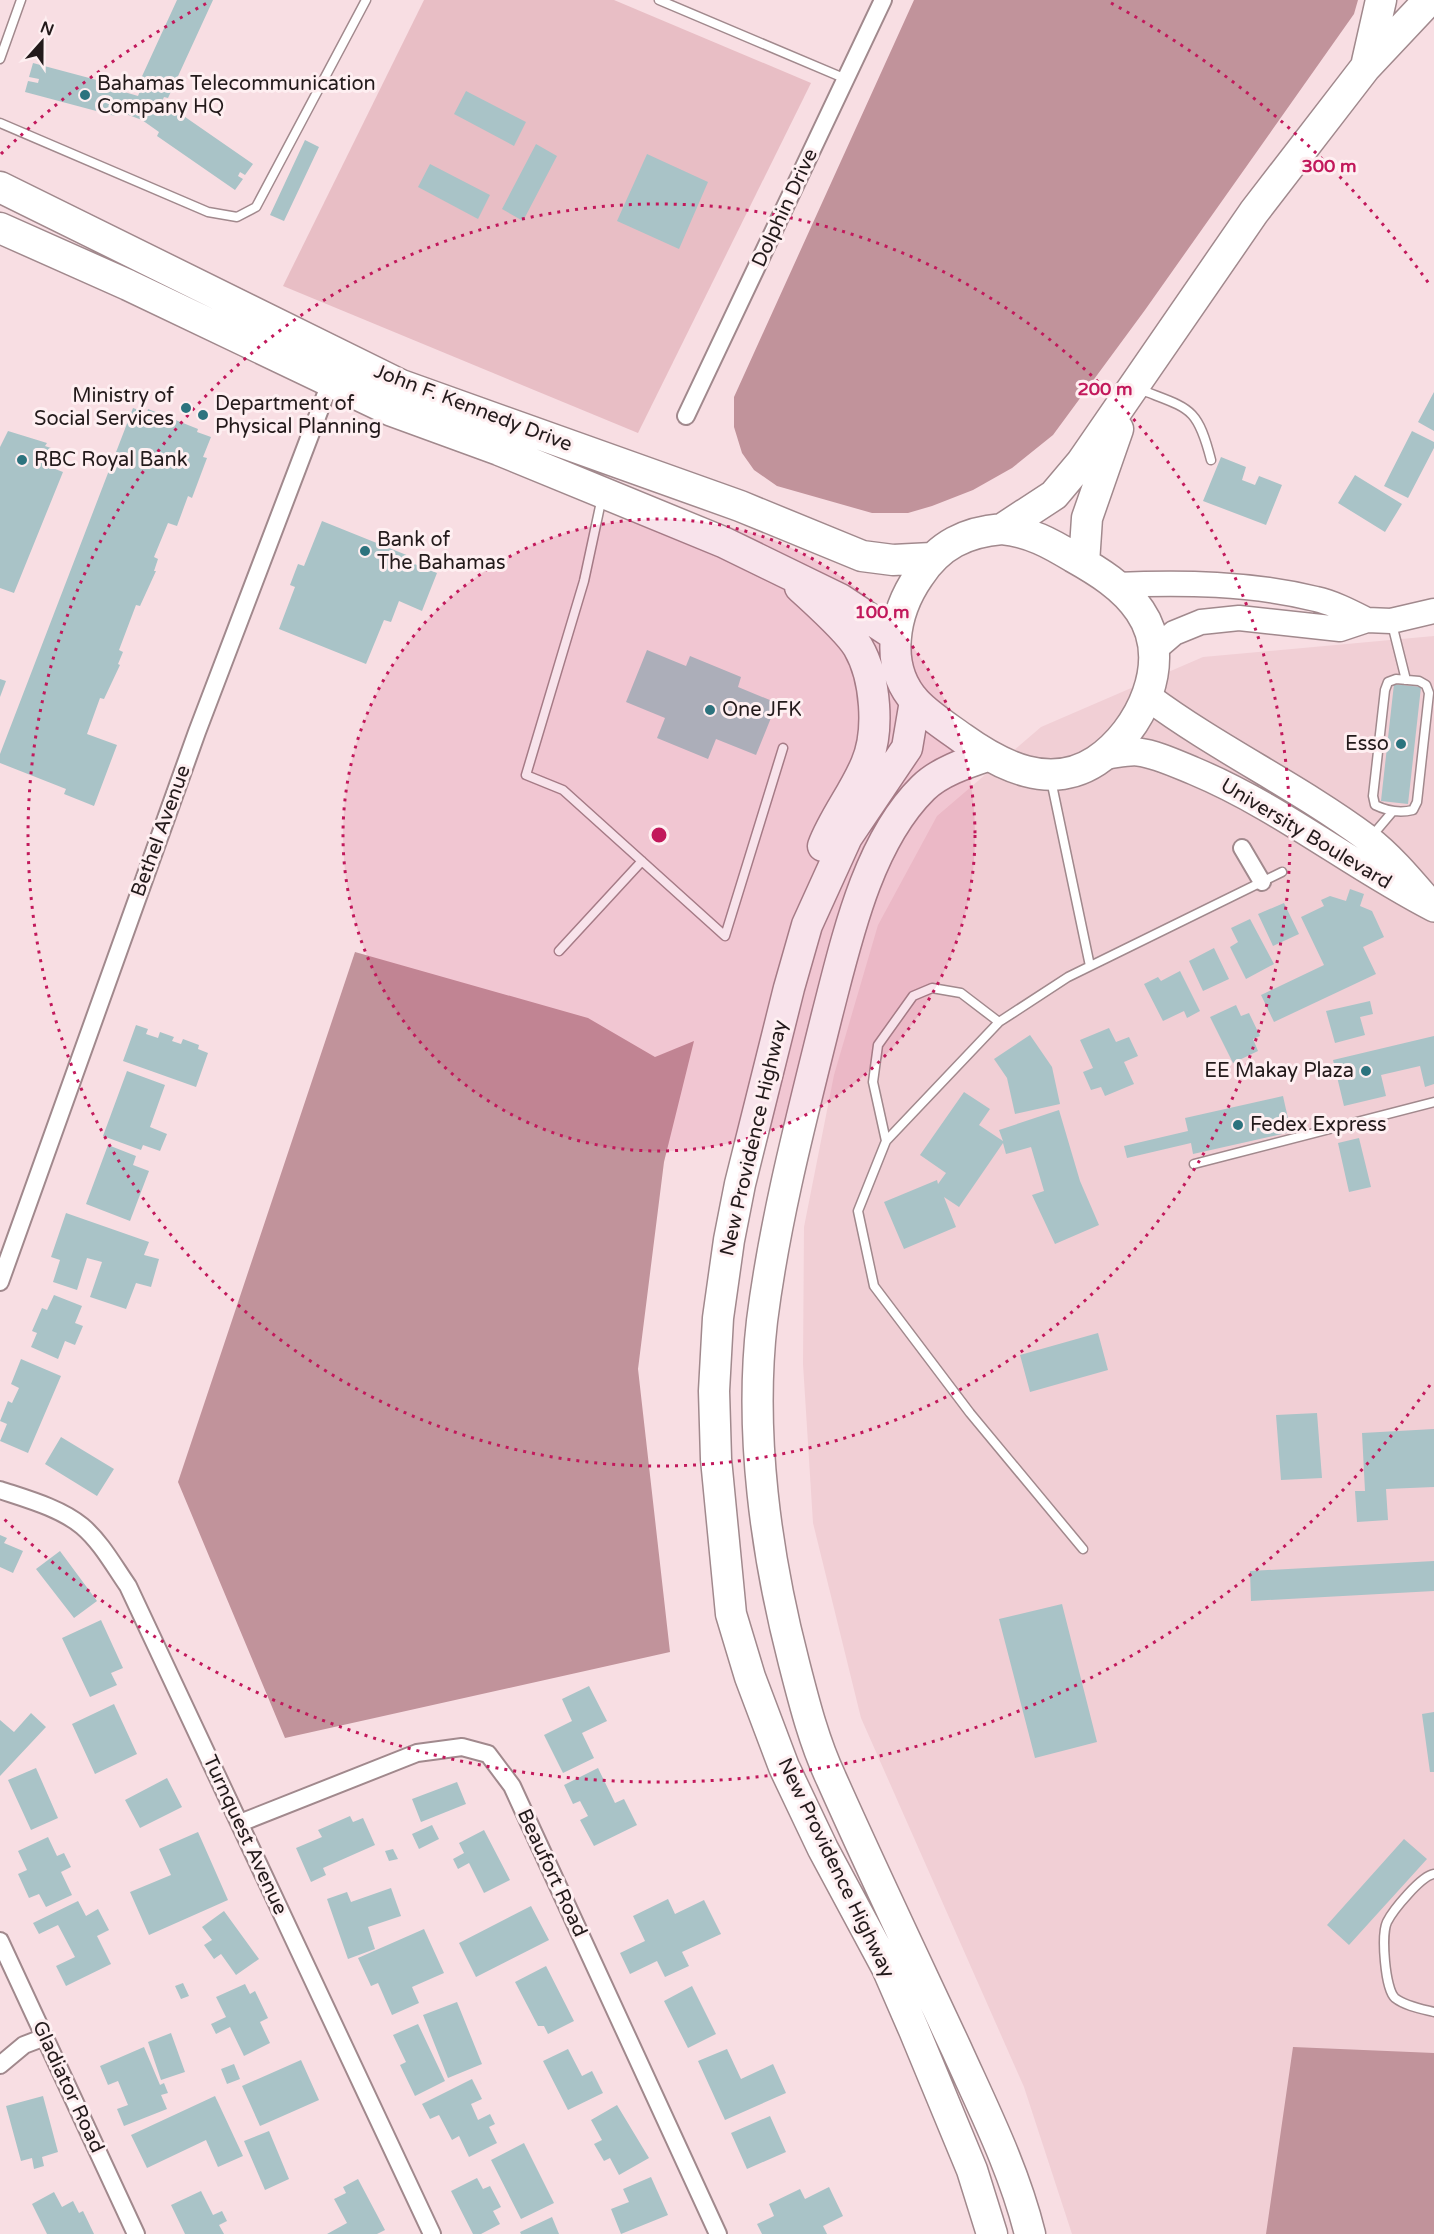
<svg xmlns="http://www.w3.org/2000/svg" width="1434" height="2234" font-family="'Varela Round',sans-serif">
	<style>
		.built { fill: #f1cfd5 }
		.green { fill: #e8bec5 }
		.forest { fill: #c1939b }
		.building { fill: #a9c3c7 }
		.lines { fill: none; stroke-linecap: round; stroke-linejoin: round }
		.lane-casing { stroke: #a1898d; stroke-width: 11 }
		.street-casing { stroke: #a1898d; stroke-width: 20 }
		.secondary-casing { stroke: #a1898d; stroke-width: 27 }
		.primary-casing { stroke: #a1898d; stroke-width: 30 }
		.highway-casing { stroke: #a1898d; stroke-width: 33 }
		.lane { stroke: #fff; stroke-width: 8 }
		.street { stroke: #fff; stroke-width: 16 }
		.secondary { stroke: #fff; stroke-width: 24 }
		.primary { stroke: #fff; stroke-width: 27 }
		.highway { stroke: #fff; stroke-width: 30 }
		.ring { fill: none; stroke: #c2185b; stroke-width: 3; stroke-dasharray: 3 6 }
		.poi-dot { fill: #2c737e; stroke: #feeff1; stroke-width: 2 }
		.labels { text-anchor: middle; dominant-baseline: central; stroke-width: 6; stroke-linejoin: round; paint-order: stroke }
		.poi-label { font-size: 20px; fill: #231a1b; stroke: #feeff1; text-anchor: start }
		.street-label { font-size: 20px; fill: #231a1b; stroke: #feeff1 }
		.centre { fill: #c2185b; stroke: #feeff1; stroke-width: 3 }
		.ring-label { font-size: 18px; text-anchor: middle; font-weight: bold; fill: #c2185b; stroke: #feeff1; stroke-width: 6; stroke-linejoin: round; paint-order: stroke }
	</style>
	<rect width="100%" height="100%" fill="#f8dee3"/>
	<path class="built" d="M1434,636V2234H1072L1024,2087L861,1718L813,1523L803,1364L804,1227L834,1075L878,925L937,816L1041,727L1203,657Z"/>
	<path class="green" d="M424,0H614L811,83L638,433L283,286Z"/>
	<path class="forest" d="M914,0H1358L1354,14L1145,310L1053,435L1012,468L973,490L932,506L908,513H872L777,486L754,470L742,453L734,427V397Z
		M355,952L588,1018L655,1057L694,1041L664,1162L638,1369L670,1652L285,1738L178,1482Z
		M1293,2047L1434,2053V2234H1266Z"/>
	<path class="building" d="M177,0H213L168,98L164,97L160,106L172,114L175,110L253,164L245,175L240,172L238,176L243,179L235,190L157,136L159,132L142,120L123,113L116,112L115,116L25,92L28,81L38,83L39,79L29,77L33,63L123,87L121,91L138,96L142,86L138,85Z
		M466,91L526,122L514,146L454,114Z
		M305,140L319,147L284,221L270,215Z
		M536,144L557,156L523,221L502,209Z
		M647,154L708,182L679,249L617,221Z
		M430,164L490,195L478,219L418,187Z
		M1434,392V431L1418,422Z
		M133,408L147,413L148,409L198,429L197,432L211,437L203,457L207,458L192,498L188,496L177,526L168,523L154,557L158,559L154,571H156L140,606L136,605L119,650L123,652L118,664L120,665L104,699L100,698L87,734L117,745L94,806L64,794L66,789L0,763V754Z
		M8,431L47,443L45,446L57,450L50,467L63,472L14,593L0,588V447Z
		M1412,431L1434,442V448L1408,498L1384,486Z
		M1221,457L1246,467L1242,480L1255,485L1259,476L1282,485L1266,525L1203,501Z
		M1355,475L1402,504L1385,532L1338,503Z
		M322,521L409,556L407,561L437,573L422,611L399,601L391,622L384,620L366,664L279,629L295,587L290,585L298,564L304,566Z
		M647,650L686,666L690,656L741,677L738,687L777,703L756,755L716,739L708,759L657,738L665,718L626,702Z
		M0,679L6,681L0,697Z
		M1394,684L1421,687L1408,804L1381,801Z
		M1350,889L1364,894L1360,906L1372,911L1384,937L1363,947L1376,974L1274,1022L1261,995L1324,965L1301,917L1324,906L1321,900L1330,896L1346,901Z
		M1284,903L1299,934L1273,946L1258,914Z
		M1250,919L1274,964L1246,979L1230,947L1238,942L1231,928Z
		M1214,948L1229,979L1203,991L1189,961Z
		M1180,971L1200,1011L1187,1018L1184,1011L1163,1021L1144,984L1158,977L1161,981Z
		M1370,1001L1373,1014L1360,1017L1365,1035L1335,1043L1326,1011Z
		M1236,1005L1241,1016L1249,1013L1260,1036L1253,1039L1258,1051L1233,1063L1210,1017Z
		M136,1025L148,1029L146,1034L158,1038L160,1032L174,1037L172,1041L181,1044L183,1039L199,1045L198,1049L208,1053L196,1087L123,1061Z
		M1109,1028L1116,1042L1129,1037L1138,1056L1124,1062L1134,1084L1105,1096L1101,1087L1091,1090L1083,1072L1093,1068L1080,1040Z
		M1030,1035L1052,1067L1060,1104L1015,1114L1007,1078L994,1059Z
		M1434,1036V1084L1425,1087L1420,1066L1381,1075L1386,1096L1344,1106L1333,1060Z
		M127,1071L165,1085L150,1127L167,1134L160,1151L143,1145L141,1150L103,1136Z
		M964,1092L990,1109L979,1125L1003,1141L999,1130L1059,1110L1080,1181L1099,1225L1055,1244L1032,1195L1044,1191L1031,1147L1006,1154L1003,1143L959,1207L944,1197L956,1227L904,1249L884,1202L937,1180L938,1184L946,1173L920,1155Z
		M1283,1096L1291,1132L1193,1154L1191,1143L1127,1158L1124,1146L1188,1131L1185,1118Z
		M1359,1138L1371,1187L1349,1192L1338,1143Z
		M108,1145L136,1156L133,1165L149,1171L130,1221L86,1204Z
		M66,1213L149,1242L144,1255L159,1259L151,1287L136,1283L126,1309L90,1297L102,1262L87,1258L77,1290L53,1282L60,1260L51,1257Z
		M54,1295L82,1306L75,1323L83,1326L75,1345L65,1341L58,1359L31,1347L37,1333L32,1331L42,1308L47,1310Z
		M1098,1333L1108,1370L1030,1392L1020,1355Z
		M21,1359L61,1376L28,1453L0,1441L7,1424L0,1421L8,1401L12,1403L19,1388L11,1384Z
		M1317,1413L1322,1478L1281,1480L1276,1415Z
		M1434,1429V1487L1386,1489L1388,1520L1357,1522L1355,1491H1365L1362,1433Z
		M61,1437L114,1469L97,1496L45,1464Z
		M0,1535L7,1538L4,1543L23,1551L13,1573L0,1567Z
		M60,1551L97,1601L74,1618L36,1569Z
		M1434,1561V1591L1251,1601L1250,1571Z
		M1062,1604L1097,1742L1035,1758L999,1619Z
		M101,1620L123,1668L111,1673L117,1685L90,1697L62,1638Z
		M589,1686L607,1721L582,1733L594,1758L563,1773L544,1735L572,1721L562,1699Z
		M114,1704L137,1754L95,1774L72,1724Z
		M1434,1712V1772H1430L1422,1714Z
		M31,1713L46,1727L0,1776V1720L14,1732Z
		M36,1768L58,1818L31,1830L8,1780Z
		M598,1768L615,1803L624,1799L637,1825L594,1846L580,1820L588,1816L580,1801L573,1804L564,1785Z
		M167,1778L182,1807L140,1828L125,1800Z
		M457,1782L466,1804L421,1822L412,1799Z
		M350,1816L353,1822L363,1818L375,1845L323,1868L326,1875L311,1882L296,1848L322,1837L318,1830Z
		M432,1825L439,1839L419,1849L412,1834Z
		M484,1830L510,1880L484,1893L469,1863L458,1869L453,1859L464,1853L459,1843Z
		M198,1832L228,1900L149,1935L130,1892L171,1875L159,1849Z
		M48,1837L57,1856L64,1853L71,1867L61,1872L72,1895L46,1907L39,1894L29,1898L18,1874L27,1870L18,1851Z
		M1404,1839L1427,1859L1349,1945L1327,1925Z
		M393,1849L398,1859L389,1861L385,1851Z
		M391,1888L401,1916L368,1927L375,1949L348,1959L327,1899L347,1892L351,1902Z
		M668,1899L675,1914L704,1900L721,1934L682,1952L689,1966L665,1977L657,1961L630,1974L620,1953L645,1941L633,1916Z
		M78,1901L86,1916L98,1909L109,1930L97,1936L111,1964L66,1986L56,1966L75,1957L58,1925L39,1934L33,1923Z
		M531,1906L549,1940L476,1977L459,1943Z
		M224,1911L259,1959L236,1975L221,1954L214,1959L204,1945L212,1940L202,1927Z
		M424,1929L444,1973L412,1987L419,2003L392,2015L378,1983L371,1986L358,1958Z
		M546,1966L574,2021L548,2034L544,2026H538L515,1982Z
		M183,1983L189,1996L181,1999L175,1986Z
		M245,1984L250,1994L255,1991L268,2018L260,2022L270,2043L244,2056L230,2027L216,2034L211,2024L226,2017L216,1997Z
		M692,1986L716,2034L688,2048L664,2001Z
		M457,2002L482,2064L448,2078L423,2015Z
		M418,2024L445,2081L415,2096L400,2065L406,2062L393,2035Z
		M171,2033L185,2072L161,2080L148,2042Z
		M144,2047L160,2085L164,2083L168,2093L161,2095L167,2109L124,2126L117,2109L128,2105L118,2081L108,2085L100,2066Z
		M568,2049L582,2076L592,2071L603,2093L568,2110L543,2061Z
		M727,2049L741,2079L773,2064L786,2093L725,2120L698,2061Z
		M301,2060L319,2100L260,2126L242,2086Z
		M234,2064L240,2079L227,2084L221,2069Z
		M472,2079L482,2099L471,2104L478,2120L490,2114L495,2124L489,2127L497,2143L469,2157L459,2136L452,2140L439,2115L430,2119L422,2104Z
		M43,2096L58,2152L42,2157L44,2166L34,2169L32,2158L21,2161L6,2106Z
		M215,2096L243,2156L218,2167L206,2140L147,2168L131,2135Z
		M617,2105L649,2158L619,2175L610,2158L604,2161L594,2144L602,2140L591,2120Z
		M770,2116L786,2152L747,2169L731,2133Z
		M269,2131L289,2179L265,2190L244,2141Z
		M524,2143L554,2203L521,2219L491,2160Z
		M651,2177L668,2215L621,2234L611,2209L629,2202L623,2189Z
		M477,2178L483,2189L490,2186L501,2207L493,2211L500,2224L481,2234H473L451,2191Z
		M358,2179L385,2230L377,2234H327L347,2223L334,2199L346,2193L343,2187Z
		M829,2187L843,2216L823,2226L827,2234H762L757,2224L774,2216L769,2204L800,2189L805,2199Z
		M201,2191L213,2215L222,2211L227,2221L219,2225L224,2234H185L171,2205Z
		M54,2192L62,2207L73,2201L79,2213L83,2211L94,2234H47L32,2204Z
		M552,2217L559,2234H521L520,2232Z"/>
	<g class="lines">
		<defs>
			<path id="lane" d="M659,0L846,79
				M0,59L21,0
				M0,123L208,212L237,217L256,207L366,0
				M1139,389C1189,409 1197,405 1211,460
				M602,497L584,581L526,775L563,790L725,936L783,748
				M1392,624L1406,680
				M1396,679L1419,681L1426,685L1429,693L1417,802L1413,810C1400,813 1387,811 1375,805L1373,796L1385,690L1388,682Z
				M1051,780L1090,966
				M1371,837L1393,811
				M559,951L642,861
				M886,1141L873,1082L878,1045L913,996L932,988L961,993L999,1022
				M1194,1164L1434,1102
				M1083,1549L970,1413L874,1286L858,1211L886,1141L999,1022L1068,977L1282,872
				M1434,1874C1421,1876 1393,1910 1387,1922C1381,1935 1385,1989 1395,1998C1405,2006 1422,2009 1434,2012"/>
			<path id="street" d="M686,416L883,0
				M1242,848L1262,882
				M0,1282L197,732L330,383
				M0,1490C27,1499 60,1508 82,1526C101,1542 114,1566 128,1586L432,2234
				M240,1823L417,1753L462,1747L488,1754L512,1786L718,2234
				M0,1941L136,2234
				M0,2065L24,2045L45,2037"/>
			<path id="secondary" d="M1116,585C1182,582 1251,583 1316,599C1334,603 1351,612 1367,620
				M1153,651L1174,633L1201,622L1239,618L1340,629L1367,620L1391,621L1434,611"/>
			<path id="primary" d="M1148,697C1218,749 1297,786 1367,838C1389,855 1407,876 1425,897
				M1106,755C1116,754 1128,751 1138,752C1156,754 1177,764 1194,771C1280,807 1352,866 1434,908"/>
			<path id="highway" d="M1367,62L1381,0
				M0,187L401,385L740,506L862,556L893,560L932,558
				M0,228L128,285L392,411L499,450L723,542L840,599L896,636
				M1002,529C1030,532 1050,543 1073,557C1098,571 1124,587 1140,611C1174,661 1141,731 1096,761C1050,791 1001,766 962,738C947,727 929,716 916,702C883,666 894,612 919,576C939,545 966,532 1002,529Z
				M1002,529L1054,495L1081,463L1254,212L1365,68L1429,0
				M1084,563L1087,518L1118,429
				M800,587C816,602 848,630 858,647C876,678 880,732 866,764C854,793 834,817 823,846
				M915,701L907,748L847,837L807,925L789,988L740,1184L729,1240L718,1318L714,1391L716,1459L731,1614L750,1677L784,1767L823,1849L887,1968L914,2030L972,2170L992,2234
				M987,756C966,763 939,772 923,788C867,843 846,942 827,1015C802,1116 775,1218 762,1321C749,1433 766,1555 794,1663C804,1702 814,1742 831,1778C871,1868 914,1958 956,2048C983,2108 1014,2169 1030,2234"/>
		</defs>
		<use href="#lane" class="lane-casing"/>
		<use href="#street" class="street-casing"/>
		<use href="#secondary" class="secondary-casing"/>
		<use href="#primary" class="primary-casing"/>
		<use href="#highway" class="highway-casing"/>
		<use href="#lane" class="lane"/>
		<use href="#street" class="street"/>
		<use href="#secondary" class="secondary"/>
		<use href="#primary" class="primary"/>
		<use href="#highway" class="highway"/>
	</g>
	<circle cx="659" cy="835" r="316" fill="#c2185b" fill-opacity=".12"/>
	<g class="ring">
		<circle cx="659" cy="835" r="316"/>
		<circle cx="659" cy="835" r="631"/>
		<path d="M1430 1385A947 947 0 0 1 1 1516M1 154A947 947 0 0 1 207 3M1111 3A947 947 0 0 1 1430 285"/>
	</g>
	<g class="poi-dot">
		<circle cx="85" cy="95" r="6"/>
		<circle cx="186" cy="408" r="6"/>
		<circle cx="203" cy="415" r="6"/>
		<circle cx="22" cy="460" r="6"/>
		<circle cx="365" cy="551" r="6"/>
		<circle cx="710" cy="710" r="6"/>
		<circle cx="1401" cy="744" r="6"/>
		<circle cx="1366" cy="1071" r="6"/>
		<circle cx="1238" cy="1125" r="6"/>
	</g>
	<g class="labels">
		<g class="poi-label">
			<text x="97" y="84">Bahamas Telecommunication<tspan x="97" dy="23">Company HQ</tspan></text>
			<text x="174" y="396" text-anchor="end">Ministry of<tspan x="174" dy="23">Social Services</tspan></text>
			<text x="215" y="404">Department of<tspan x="215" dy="23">Physical Planning</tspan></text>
			<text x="34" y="460">RBC Royal Bank</text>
			<text x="377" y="540">Bank of<tspan x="377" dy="23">The Bahamas</tspan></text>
			<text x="722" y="710">One JFK</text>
			<text x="1389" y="744" text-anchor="end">Esso</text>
			<text x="1354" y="1071" text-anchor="end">EE Makay Plaza</text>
			<text x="1250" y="1125">Fedex Express</text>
		</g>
		<g class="street-label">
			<text transform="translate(785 208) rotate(-65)">Dolphin Drive</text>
			<text transform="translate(473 408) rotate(21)">John F. Kennedy Drive</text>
			<text transform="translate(161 831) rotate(-70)">Bethel Avenue</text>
			<text transform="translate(1306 834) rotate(31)">University Boulevard</text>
			<text transform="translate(754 1138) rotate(-77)">New Providence Highway</text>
			<text transform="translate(245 1835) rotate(65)">Turnquest Avenue</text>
			<text transform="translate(836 1868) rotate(64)">New Providence Highway</text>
			<text transform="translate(552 1873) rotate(65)">Beaufort Road</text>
			<text transform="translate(68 2087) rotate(65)">Gladiator Road</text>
		</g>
	</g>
	<circle cx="659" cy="835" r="9" class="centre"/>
	<g class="ring-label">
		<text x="1329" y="172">300 m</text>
		<text x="1105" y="395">200 m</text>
		<text x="882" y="618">100 m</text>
	</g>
	<g transform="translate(42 42) rotate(21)" stroke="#feeff1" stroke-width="4.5" paint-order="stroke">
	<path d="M0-4.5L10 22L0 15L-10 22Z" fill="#231a1b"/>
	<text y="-9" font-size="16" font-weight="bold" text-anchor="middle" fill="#231a1b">N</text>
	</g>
</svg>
